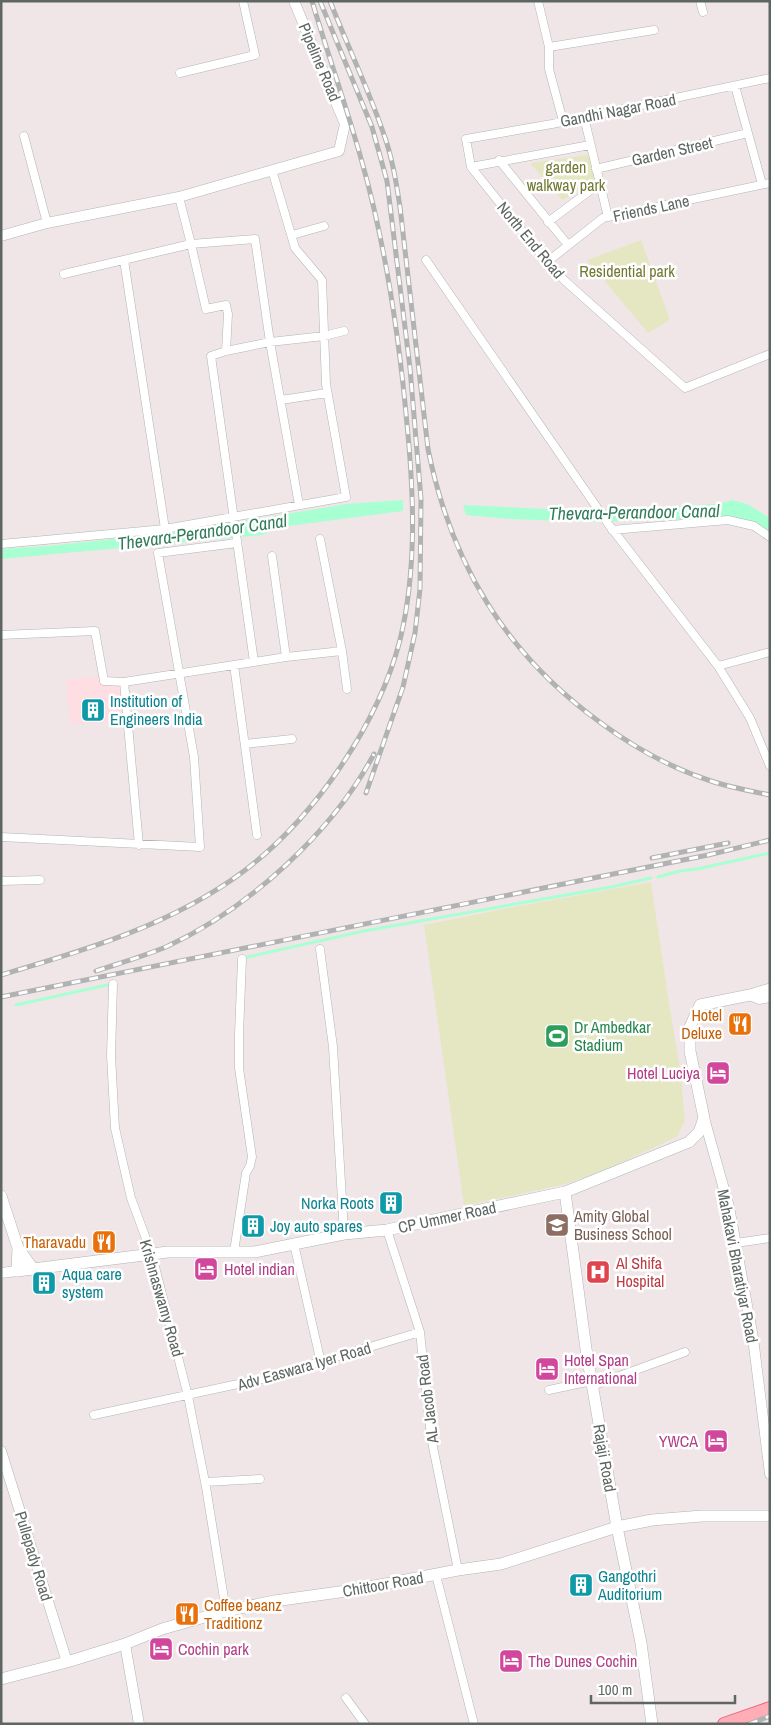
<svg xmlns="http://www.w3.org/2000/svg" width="771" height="1725" font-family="'Archivo Narrow',sans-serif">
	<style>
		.commercial { fill: #fedde3 }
		.green { fill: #e5e7c3 }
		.water { fill: #a8ffd1 }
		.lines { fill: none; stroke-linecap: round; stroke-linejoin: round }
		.stream { stroke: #a8ffd1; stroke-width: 3 }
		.minor-casing { stroke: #afb6b4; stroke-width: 9 }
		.tertiary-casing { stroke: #afb6b4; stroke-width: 11 }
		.secondary-casing { stroke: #aeb6b4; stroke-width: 12 }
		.primary-casing { stroke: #f15e81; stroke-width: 14 }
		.minor { stroke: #fff; stroke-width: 8 }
		.tertiary { stroke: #fff; stroke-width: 10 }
		.secondary { stroke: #fff; stroke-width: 11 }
		.primary { stroke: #ffadb6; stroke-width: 12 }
		.rail-casing { stroke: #b1b2b2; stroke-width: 5 }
		.rail { stroke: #fff; stroke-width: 3; stroke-dasharray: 9; stroke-linecap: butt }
		.labels { text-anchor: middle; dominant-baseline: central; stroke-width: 5; stroke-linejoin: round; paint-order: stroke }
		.street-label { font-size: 16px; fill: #5e6663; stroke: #fff }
		.park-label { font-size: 16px; fill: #737932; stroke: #fff }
		.culture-label { font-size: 16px; fill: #0d838f; stroke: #fff; text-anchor: start }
		.food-label { font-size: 16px; fill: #c56008; stroke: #fff; text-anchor: end }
		.leisure-label { font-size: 16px; fill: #27864d; stroke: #fff; text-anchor: start }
		.hotel-label { font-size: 16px; fill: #b23c85; stroke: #fff; text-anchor: start }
		.education-label { font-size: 16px; fill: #785e54; stroke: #fff; text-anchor: start }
		.health-label { font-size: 16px; fill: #be3a42; stroke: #fff; text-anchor: start }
		.water-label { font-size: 18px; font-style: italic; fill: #337c5b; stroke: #fff }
	</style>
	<rect width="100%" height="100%" fill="#f0e6e8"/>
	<path class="commercial" d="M103,676V684L125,685L128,722L70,724L66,680Z"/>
	<path class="green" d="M588,155L596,181L562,200L530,163Z
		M641,240L670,320L648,333L587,260Z
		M651,882L669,1003L680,1068L685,1121L677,1137L602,1171L565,1184L464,1206L424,925L503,909Z"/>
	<path class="water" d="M403,500V511L281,527L261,535L1,559V549L47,546L169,533L347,504Z
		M733,500L747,504L770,518V531L758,524L730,517L601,522L510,519L466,515L463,505L590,511L717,504Z"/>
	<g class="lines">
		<path class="stream" d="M658,877L680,871L697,869L770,853
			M243,958L364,931L611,887L651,878
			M16,1005L107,985"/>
		<defs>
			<path id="minor" d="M538,1L549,47V69L563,121
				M700,1L703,12
				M549,47L654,30
				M180,73L255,55L243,1
				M770,78L552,124L466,139L471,167L547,262L564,280L685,388L770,354
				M735,86L762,184
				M584,117L608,217
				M24,136L47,223
				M499,160L568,245
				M471,167L590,145
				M596,169L748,133
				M179,197L191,244L255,239L270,342L299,505
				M548,222L600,183
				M292,235L324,226
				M124,260L165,529
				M426,260L609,525L718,666L770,652
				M547,262L603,218L770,183
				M64,274L191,244L206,309L226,305L228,314L226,351L211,356L254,662
				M226,351L270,342L324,336L344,331
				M281,400L327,393
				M612,530L728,520L754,526L770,537
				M320,539L342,651L347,689
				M1,544L165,529L346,497L326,384L322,280L295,248L272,170
				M272,556L286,657
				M1,635L95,631L104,681L124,682L286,657L342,651
				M234,665L257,835
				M718,666L750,718L770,766
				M124,682L139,845
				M245,744L292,739
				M1,837L200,847L194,757L158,553L237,543
				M1,881L40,880
				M320,949L333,1047L344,1234
				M113,984L111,1056L115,1128L131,1198L152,1255L188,1396L206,1487L226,1611
				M387,1230L420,1332L431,1437L458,1570
				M736,1243L770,1238
				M294,1244L321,1363
				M234,1252L246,1173L250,1166L252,1157L239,1068V1034L242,959
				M592,1386L685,1352
				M549,1390L591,1381
				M94,1415L266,1378L420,1332
				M206,1482L260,1479
				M436,1575L474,1724
				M346,1698L365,1724"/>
			<path id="tertiary" d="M1,236L47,223L179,197L339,151L345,124L294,1
				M750,995L759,999L770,997
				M704,1118L729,1207L753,1338L770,1474
				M1,1273L17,1271
				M1,1451L67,1662
				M125,1644L139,1724"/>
			<path id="secondary" d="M565,1192L586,1349L617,1527L641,1643L652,1724
				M1,1196L18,1248L33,1269
				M18,1248L17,1271L168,1252H254L344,1234L387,1230L565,1192L689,1142L699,1132L704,1118L690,1051V1027L700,1005L750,995L770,989
				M1,1679L67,1662L125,1644L162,1629L226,1611L274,1601L354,1590L458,1570L501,1564L617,1527L652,1520L702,1516H770"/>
			<path id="primary" d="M724,1724L770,1708"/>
		</defs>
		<use href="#minor" class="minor-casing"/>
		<use href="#tertiary" class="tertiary-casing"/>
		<use href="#secondary" class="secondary-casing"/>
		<use href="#primary" class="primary-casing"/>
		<use href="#minor" class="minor"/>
		<use href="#tertiary" class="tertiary"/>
		<use href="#secondary" class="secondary"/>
		<use href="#primary" class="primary"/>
		<defs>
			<path id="rail" d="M320,1L372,127L387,181L410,368L421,499L420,589L415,633L403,687L366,793
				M330,1C347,45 368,88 383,132C392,156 396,181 400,207L428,449C451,563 505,654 601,723C636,749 673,769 714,782C733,788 751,791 770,795
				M652,858L728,843
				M96,971C120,963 145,956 168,946C249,908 332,833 374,754
				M1,975C86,950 172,925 244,871C314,818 378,725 400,640C417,570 414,495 407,424C399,336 386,247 362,162C347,108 328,55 312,1
				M1,997L708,855L770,840
				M749,1724L770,1716"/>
		</defs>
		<use href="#rail" class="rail-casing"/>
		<use href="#rail" class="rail"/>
	</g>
	<defs>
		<symbol id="building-square" viewBox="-11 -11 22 22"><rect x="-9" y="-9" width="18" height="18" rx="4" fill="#0f9aa8" stroke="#fff"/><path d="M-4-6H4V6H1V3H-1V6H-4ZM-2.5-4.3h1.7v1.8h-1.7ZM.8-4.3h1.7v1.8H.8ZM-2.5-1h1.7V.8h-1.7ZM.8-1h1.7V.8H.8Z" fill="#fff"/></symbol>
		<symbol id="restaurant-square" viewBox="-11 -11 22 22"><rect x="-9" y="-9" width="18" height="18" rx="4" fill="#e8710a" stroke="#fff"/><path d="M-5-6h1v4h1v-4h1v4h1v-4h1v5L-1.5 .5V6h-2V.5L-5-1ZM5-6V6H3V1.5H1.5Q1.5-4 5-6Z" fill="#fff"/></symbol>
		<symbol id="stadium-square" viewBox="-11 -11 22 22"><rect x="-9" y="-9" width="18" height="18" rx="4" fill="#2e9e5b" stroke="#fff"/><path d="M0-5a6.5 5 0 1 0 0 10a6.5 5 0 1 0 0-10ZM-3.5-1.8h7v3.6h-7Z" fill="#fff"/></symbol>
		<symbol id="hotel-square" viewBox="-11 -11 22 22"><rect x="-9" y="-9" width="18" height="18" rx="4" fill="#d1479c" stroke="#fff"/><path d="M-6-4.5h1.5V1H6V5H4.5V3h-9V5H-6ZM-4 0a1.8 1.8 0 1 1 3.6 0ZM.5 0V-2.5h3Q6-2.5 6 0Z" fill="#fff"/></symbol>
		<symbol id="university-square" viewBox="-11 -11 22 22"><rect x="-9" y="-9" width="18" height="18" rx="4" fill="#8d6e63" stroke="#fff"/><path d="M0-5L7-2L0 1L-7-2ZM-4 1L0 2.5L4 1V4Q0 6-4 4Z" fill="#fff"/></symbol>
		<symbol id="hospital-square" viewBox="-11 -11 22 22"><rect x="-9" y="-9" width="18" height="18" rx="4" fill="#e0444e" stroke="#fff"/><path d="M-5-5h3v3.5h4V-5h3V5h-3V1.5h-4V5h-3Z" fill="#fff"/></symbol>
	</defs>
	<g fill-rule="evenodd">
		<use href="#building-square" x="79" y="696" width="28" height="28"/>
		<use href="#restaurant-square" x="726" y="1010" width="28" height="28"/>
		<use href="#stadium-square" x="543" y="1022" width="28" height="28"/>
		<use href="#hotel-square" x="704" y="1059" width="28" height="28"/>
		<use href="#building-square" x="377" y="1189" width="28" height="28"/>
		<use href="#university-square" x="543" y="1211" width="28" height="28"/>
		<use href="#building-square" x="239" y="1212" width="28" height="28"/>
		<use href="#restaurant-square" x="90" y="1228" width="28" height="28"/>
		<use href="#hotel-square" x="192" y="1255" width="28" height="28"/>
		<use href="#hospital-square" x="584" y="1258" width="28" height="28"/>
		<use href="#building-square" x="30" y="1269" width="28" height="28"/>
		<use href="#hotel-square" x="533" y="1355" width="28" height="28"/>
		<use href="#hotel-square" x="702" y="1427" width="28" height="28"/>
		<use href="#building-square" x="567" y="1571" width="28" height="28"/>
		<use href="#restaurant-square" x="173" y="1600" width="28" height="28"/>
		<use href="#hotel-square" x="147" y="1635" width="28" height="28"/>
		<use href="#hotel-square" x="497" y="1647" width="28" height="28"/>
	</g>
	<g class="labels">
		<g class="street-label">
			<text transform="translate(320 62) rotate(67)">Pipeline Road</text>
			<text transform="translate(618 110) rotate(-11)">Gandhi Nagar Road</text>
			<text transform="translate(672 151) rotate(-13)">Garden Street</text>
			<text transform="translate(651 208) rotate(-12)">Friends Lane</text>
			<text transform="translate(531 240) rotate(50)">North End Road</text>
			<text transform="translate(447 1217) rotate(-12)">CP Ummer Road</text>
			<text transform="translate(738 1266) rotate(79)">Mahakavi Bharatiyar Road</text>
			<text transform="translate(162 1298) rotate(74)">Krishnaswamy Road</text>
			<text transform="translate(304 1366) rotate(-16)">Adv Easwara Iyer Road</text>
			<text transform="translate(427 1399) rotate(-97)">AL Jacob Road</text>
			<text transform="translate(605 1458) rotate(80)">Rajaji Road</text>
			<text transform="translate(34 1556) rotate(73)">Pullepady Road</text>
			<text transform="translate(383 1584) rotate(-10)">Chittoor Road</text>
		</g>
		<g class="park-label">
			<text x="566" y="167">garden<tspan x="566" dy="18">walkway park</tspan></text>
			<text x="627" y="271">Residential park</text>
		</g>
		<g class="culture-label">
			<text x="110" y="701">Institution of<tspan x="110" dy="18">Engineers India</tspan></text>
			<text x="374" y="1203" text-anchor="end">Norka Roots</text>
			<text x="270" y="1226">Joy auto spares</text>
			<text x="62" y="1274">Aqua care<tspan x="62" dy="18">system</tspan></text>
			<text x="598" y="1576">Gangothri<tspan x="598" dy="18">Auditorium</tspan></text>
		</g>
		<g class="food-label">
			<text x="722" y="1015">Hotel<tspan x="722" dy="18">Deluxe</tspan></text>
			<text x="86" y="1242">Tharavadu</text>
			<text x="204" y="1605" text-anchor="start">Coffee beanz<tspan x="204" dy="18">Traditionz</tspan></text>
		</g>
		<g class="leisure-label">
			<text x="574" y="1027">Dr Ambedkar<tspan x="574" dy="18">Stadium</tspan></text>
		</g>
		<g class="hotel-label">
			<text x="700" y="1073" text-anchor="end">Hotel Luciya</text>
			<text x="224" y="1269">Hotel indian</text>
			<text x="564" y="1360">Hotel Span<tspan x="564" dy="18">International</tspan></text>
			<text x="698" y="1441" text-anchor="end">YWCA</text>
			<text x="178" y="1649">Cochin park</text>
			<text x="528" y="1661">The Dunes Cochin</text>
		</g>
		<g class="education-label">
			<text x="574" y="1216">Amity Global<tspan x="574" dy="18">Business School</tspan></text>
		</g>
		<g class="health-label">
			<text x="616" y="1263">Al Shifa<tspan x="616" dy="18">Hospital</tspan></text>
		</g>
		<g class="water-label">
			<text transform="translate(634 512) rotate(-1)">Thevara-Perandoor Canal</text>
			<text transform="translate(202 532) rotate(-8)">Thevara-Perandoor Canal</text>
		</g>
	</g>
	<rect width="771" height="1725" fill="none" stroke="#5e6663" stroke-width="5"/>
	<path d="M591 1695v8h144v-8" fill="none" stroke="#5e6663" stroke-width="2.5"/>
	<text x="598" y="1695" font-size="15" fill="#5e6663" stroke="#ffffff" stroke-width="4" paint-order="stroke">100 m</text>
</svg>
